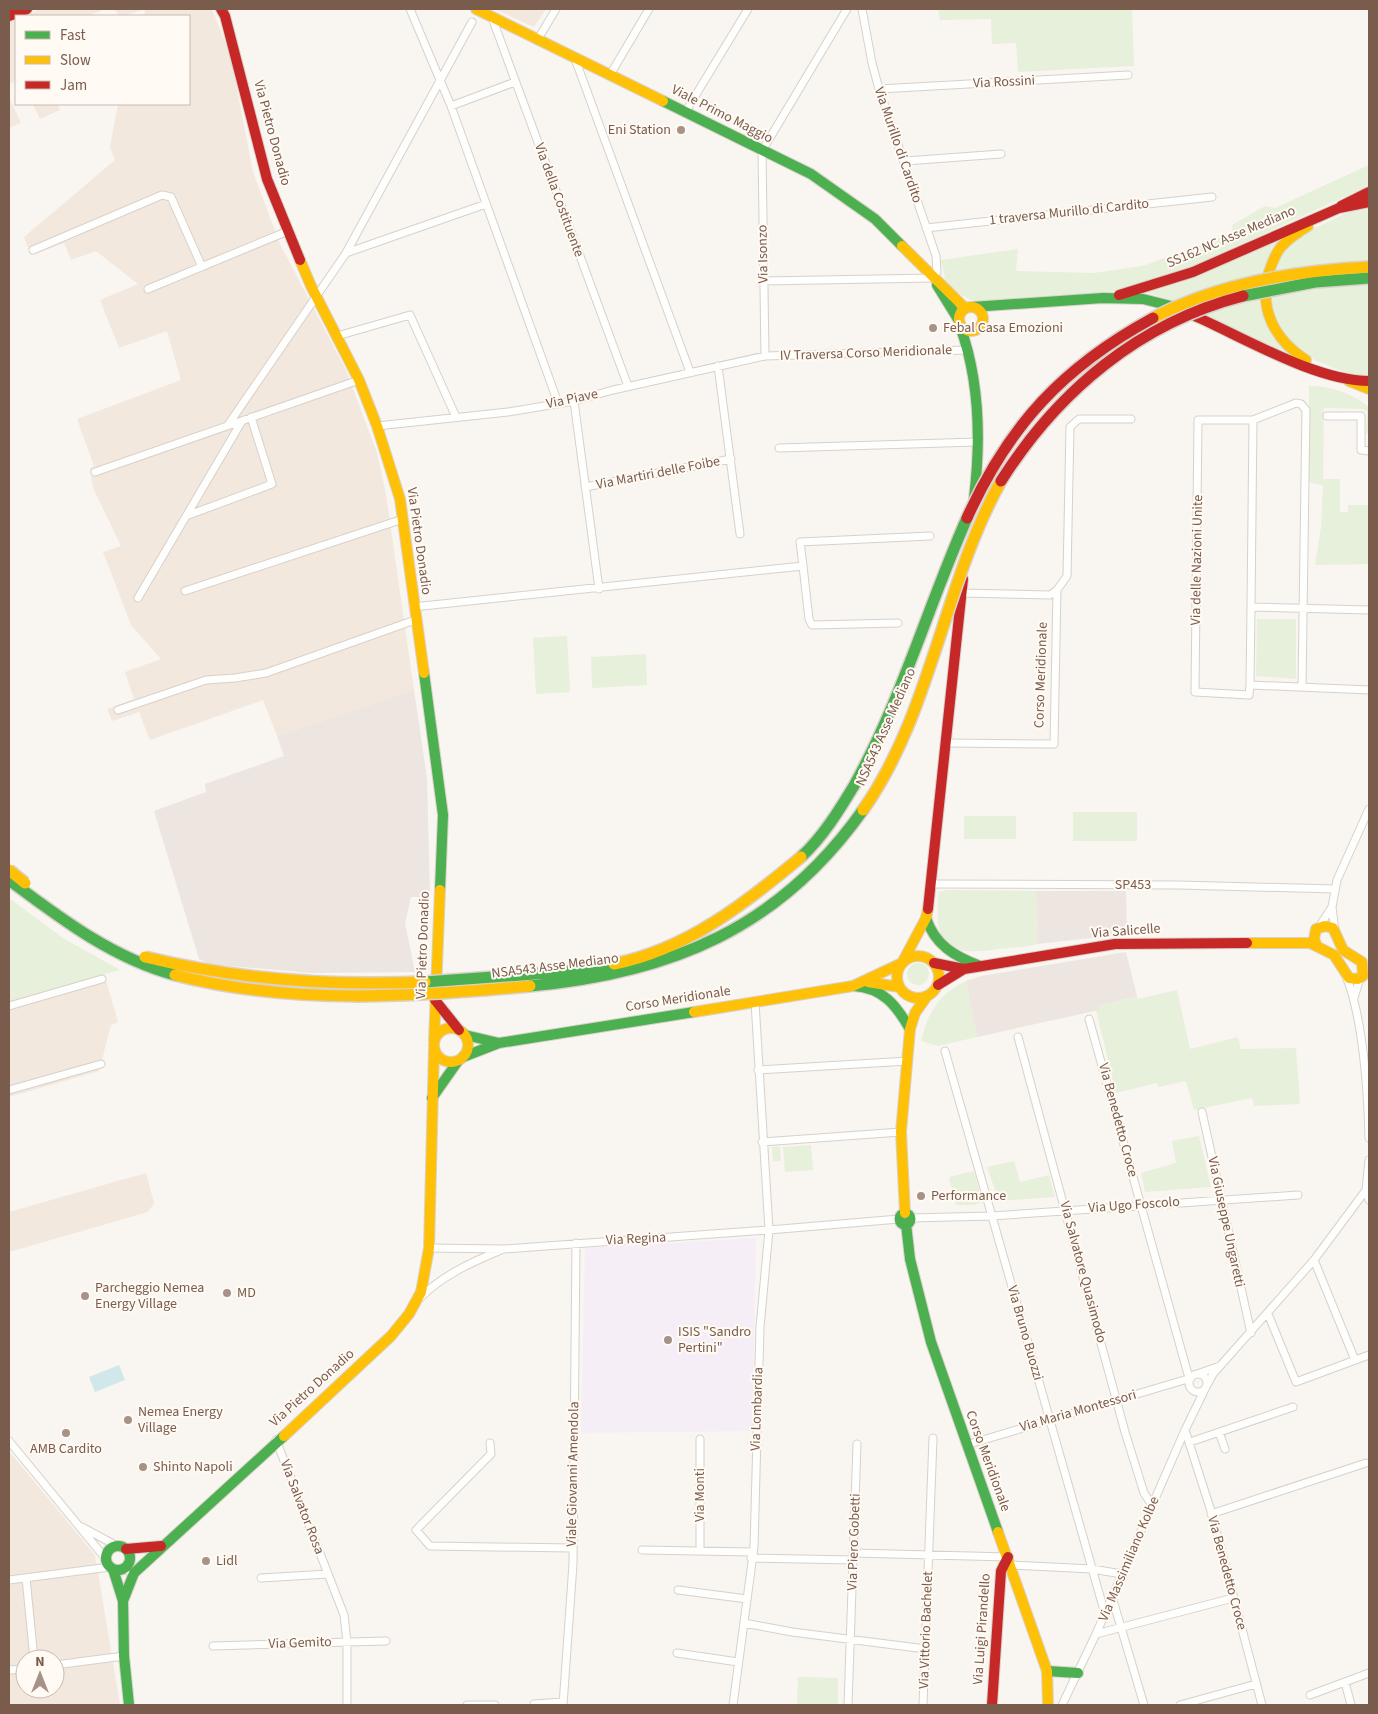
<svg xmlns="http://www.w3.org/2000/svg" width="1378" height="1714" font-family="'Source Sans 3',sans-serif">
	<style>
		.residential { fill: #f2e8de; fill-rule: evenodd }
		.industrial { fill: #ede5e0 }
		.education { fill: #f6eef6 }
		.green { fill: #e7f0db }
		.water { fill: #d0e8ea }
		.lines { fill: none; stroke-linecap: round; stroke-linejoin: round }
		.street-casing { stroke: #d7d1cb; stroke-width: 9 }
		.fast-casing { stroke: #d9d2cb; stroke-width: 12 }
		.slow-casing { stroke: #d9d2cb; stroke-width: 12 }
		.jam-casing { stroke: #d9d2cb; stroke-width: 12 }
		.street { stroke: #fefefd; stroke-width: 7 }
		.fast { stroke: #4caf50; stroke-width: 10 }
		.slow { stroke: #ffc107; stroke-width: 10 }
		.jam { stroke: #c62828; stroke-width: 10 }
		.fast-bridge-casing { stroke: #dad1cc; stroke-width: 14; stroke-linecap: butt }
		.slow-bridge-casing { stroke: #dad1cc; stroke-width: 14; stroke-linecap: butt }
		.jam-bridge-casing { stroke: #dad1cc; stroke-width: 14; stroke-linecap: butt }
		.fast-bridge { stroke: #4caf50; stroke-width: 11 }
		.slow-bridge { stroke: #ffc107; stroke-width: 11 }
		.jam-bridge { stroke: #c62828; stroke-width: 11 }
		.poi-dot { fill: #a69286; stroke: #fffaf3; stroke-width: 2 }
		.labels { text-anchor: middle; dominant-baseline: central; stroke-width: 4; stroke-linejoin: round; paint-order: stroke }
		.street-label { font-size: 14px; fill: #7a5c4d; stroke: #fffaf3 }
		.poi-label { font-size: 14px; fill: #7a5c4d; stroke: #fffaf3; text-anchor: start }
	</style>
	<rect width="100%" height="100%" fill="#f9f5f0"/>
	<path class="residential" d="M42,9H104L89,16H23Z
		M115,9H144L125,16H119Z
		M146,9H212L230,54L253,172L280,244L346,370L377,453L386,494L414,690L277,736L263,700L150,740L139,712L112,721L107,709L134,699L125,672L161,659L131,625L103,552L121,546L93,488L90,468L94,466L77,419L181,380L167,331L119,348L100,300L138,284L96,251L71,260L64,243L31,255L24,237L115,160L110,147L118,104H189V16H143Z
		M494,9H546L534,27Z
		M16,19V81L9,84V22Z
		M9,97L21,123L9,128Z
		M33,104H58L60,110L40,119Z
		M104,973L118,1022L111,1025L99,1071L9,1097V986L13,999Z
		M146,1173L154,1203L148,1212L9,1252V1212Z
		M9,1451L95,1555L120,1705H9ZM25,1659H55V1689H25Z"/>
	<path class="industrial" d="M414,690L427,778L430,897H411L405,923L415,972L311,973L208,964L199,959L154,811L206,792L205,784L284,756L277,736Z
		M1036,891H1126L1127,934L1037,944Z
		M1126,952L1137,996L1099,1006V1010L977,1037L966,981L981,976Z"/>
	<path class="education" d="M756,1238L752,1431L581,1433L585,1248Z"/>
	<path class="green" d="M938,9H1132L1134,66L1018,72L1016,43L992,44L991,19L940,20Z
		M1369,165V186L1166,278L1117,291L985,302L973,301L947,287L941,260L1018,249L1016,271L1094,273L1143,266L1233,233L1232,225L1265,206L1275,208Z
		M1369,206V377H1359C1333,367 1303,360 1285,338C1260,309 1268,257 1299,236C1309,229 1323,225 1334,219C1345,214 1356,207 1369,206Z
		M1284,236C1266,255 1253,285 1262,311C1267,325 1279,339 1286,351V354L1172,300L1147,293Z
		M1309,386C1332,386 1351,393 1369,407V433H1366L1367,412L1364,409L1324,408L1323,479H1340V512H1348V505H1369V564L1315,565L1321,527L1323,485L1311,483L1309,480Z
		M1257,619H1296V679L1256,676Z
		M567,636L570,692L536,694L533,638Z
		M646,654L647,685L592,688L591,657Z
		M1073,812H1137V841H1073Z
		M964,816H1016V839H964Z
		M948,890L1036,891L1037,944C1024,948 1012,947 999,949C946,957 933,945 939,892Z
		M9,898L63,938L120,970L13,999L9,986Z
		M907 974a11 11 0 1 1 22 0a11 11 0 1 1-22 0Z
		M966,981L977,1037L938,1046L921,1041C928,1012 939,994 966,981Z
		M1177,990L1190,1049L1238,1037L1241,1049L1296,1048L1300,1104L1254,1106L1252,1098L1194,1110L1186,1081L1158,1087L1157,1083L1116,1093L1096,1010H1099L1098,1006L1137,996L1138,999Z
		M1199,1136L1211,1187L1145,1192L1141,1173L1176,1163L1172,1141Z
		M811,1145L813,1170L785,1172L783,1147Z
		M772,1147H780L781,1161H773Z
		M1014,1161L1020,1182L1049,1175L1055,1197L999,1201L987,1167Z
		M974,1171L982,1202L974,1205H956L949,1177Z
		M798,1677L838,1678V1705H797Z"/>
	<path class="water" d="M119,1365L125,1380L95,1392L89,1377Z"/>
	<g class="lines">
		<defs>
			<path id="street" d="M410,9L451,106L558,403
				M491,15L628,386
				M538,39L556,9
				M574,56L690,372
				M610,75L649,9
				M879,89L1128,75
				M451,106L515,82
				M686,111L748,9
				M905,161L1001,154
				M926,228L1212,197
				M33,250L162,195L171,197L202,267
				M346,253L486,204
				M763,281L933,278L937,272L936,256L879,89L872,63L862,9
				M148,289L288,231
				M337,336L410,315L456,417
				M765,356L762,151L847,9
				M718,366L740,534
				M574,401L599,589
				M1327,416H1361V450L1369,451
				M1253,420L1296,403L1301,404L1306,410L1302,687
				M228,425L346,253L472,22
				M377,426L508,412L574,401L613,390L765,356L968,350
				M779,448L977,442
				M95,472L359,380
				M585,487L731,459
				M186,516L272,484L251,417
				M803,566L800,542L930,536
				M185,591L403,519
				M961,593L1050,595L1057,590L1067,576L1070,427L1079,419H1131
				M138,598L242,421
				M413,607L803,566L809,619L812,625L898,623
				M1369,610L1251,607L1253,420H1198L1195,692L1249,695L1250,685L1369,690
				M1250,685L1251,607
				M118,710L206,680L235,678L266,673L415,620
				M947,743L1054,744L1057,590
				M931,884L1179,885L1335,889
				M1332,907L1335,931
				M1319,927L1332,907L1337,880L1369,809
				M1346,976C1363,1018 1368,1092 1369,1138
				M1354,998L1360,978
				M9,1006L102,979
				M1089,1019L1189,1378
				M1018,1037L1125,1432L1144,1493L1152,1505
				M945,1051L1105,1614
				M758,1070L908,1061
				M9,1090L101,1064
				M1202,1112L1251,1333
				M762,1142L901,1132
				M1369,1160L1366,1190L1369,1200
				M910,1218L992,1216L1298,1195
				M429,1248L504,1249L769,1230L755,1002
				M1314,1260L1355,1360
				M419,1299C441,1276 472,1262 501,1250
				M1268,1314L1296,1382L1369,1355
				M1197,1374L1220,1366
				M1189 1383a9 9 0 1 1 18 0a9 9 0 1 1-18 0Z
				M1207,1385L1213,1374L1314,1260L1366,1190
				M1185,1430L1211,1511L1262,1705
				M1219,1432L1225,1449
				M700,1439V1551
				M276,1440L344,1615L347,1642V1705
				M9,1441L106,1559
				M1190,1442L1293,1407
				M490,1443L491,1454L416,1530L430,1546L572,1548
				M966,1445L1191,1378
				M1211,1514L1366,1463
				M82,1527L117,1546
				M642,1550L752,1552
				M854,1553L1008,1557
				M751,1558L854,1560
				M1011,1565L1092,1569L1122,1574
				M124,1569L134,1573
				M26,1578L34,1659
				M261,1578L328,1574
				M9,1580L110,1567
				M678,1590L747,1599
				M1112,1597L1144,1705
				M744,1623L792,1632L926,1649
				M1096,1634L1233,1598
				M213,1646L386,1641
				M677,1653L738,1662
				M55,1665L124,1656
				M9,1670L25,1669
				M1345,1682L1351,1705
				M1310,1695L1369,1673
				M534,1704L563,1702
				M467,1705H495
				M563,1705L573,1564L576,1243
				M733,1705L754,1547L760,1327L769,1230L899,1219
				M848,1705L857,1444
				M923,1705L933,1438
				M1062,1705L1096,1634L1185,1430L1206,1387
				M1180,1705L1256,1684"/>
			<path id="fast" d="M663,101L811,174L875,219L902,246
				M937,285L958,319
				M972,307L1103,298L1143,299L1175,307L1197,317
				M960,326C980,381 981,440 974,498
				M424,673L443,815L440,890
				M926,918C935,945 954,956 980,966
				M854,986C883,988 896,1005 910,1029
				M465,1035L499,1043
				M463,1057L499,1043L694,1012
				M432,1098L458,1061
				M899.5 1219a5.5 5.5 0 1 1 11 0a5.5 5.5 0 1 1-11 0Z
				M906,1224L910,1259L931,1342L998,1532
				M106 1558a12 12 0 1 1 24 0a12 12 0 1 1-24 0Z
				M113,1569L123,1601
				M1047,1671L1078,1673
				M129,1705L124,1656L123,1601L134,1573L284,1436"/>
			<path id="slow" d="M476,9L663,101
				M902,246L965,308
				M300,260L311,286L359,380L377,426L400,499L424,673
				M959 319a12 12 0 1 1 24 0a12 12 0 1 1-24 0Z
				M1306,360C1275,340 1258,309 1269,272C1272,263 1275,254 1281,247C1288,239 1298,232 1308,226
				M1349,381L1369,389
				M1247,943H1310L1334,955L1349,978L1358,979L1363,976L1362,962L1343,950L1333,928L1325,926L1316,929L1314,939L1317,946
				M897 977a21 21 0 1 1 42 0a21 21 0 1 1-42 0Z
				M868,982L899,987
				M694,1012L853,986L902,963L926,918L928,909
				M434 1045a17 17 0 1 1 34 0a17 17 0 1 1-34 0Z
				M434,1041L440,890
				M905,1213L901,1132L910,1029L915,1013L927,996
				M284,1436L391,1336L409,1314L421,1292L429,1248L434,1049
				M998,1532L1047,1671L1048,1705"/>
			<path id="jam" d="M221,9L225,16L267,179L300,260
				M9,16L27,9
				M1341,206L1369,192
				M1119,295L1193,272L1339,208L1369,202
				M1197,317C1246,339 1317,381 1369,381
				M928,909L963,579
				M934,963L964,969L1115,944L1247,943
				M938,985L964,969
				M435,1000L459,1030
				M126,1549L161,1546
				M992,1705L1001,1571L1008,1557"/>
		</defs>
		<use href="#street" class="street-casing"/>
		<use href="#fast" class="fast-casing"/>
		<use href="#slow" class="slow-casing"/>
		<use href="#jam" class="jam-casing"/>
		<use href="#street" class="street"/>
		<use href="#fast" class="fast"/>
		<use href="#slow" class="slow"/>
		<use href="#jam" class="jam"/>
		<defs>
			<path id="fast-bridge" d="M1243,296L1315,282L1369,278
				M801,857C823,837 840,809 855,784C902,699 928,606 967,518
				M9,880C60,918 112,958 175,975
				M425,982L561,972L614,964
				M530,986C670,973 779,929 863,810"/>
			<path id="slow-bridge" d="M1153,318C1219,283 1295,271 1369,267
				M863,810C932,712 943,585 1001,481
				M9,870L25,883
				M145,957C238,980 330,986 425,982
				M614,964C686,950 746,903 801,857
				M175,975C292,1005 411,997 530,986"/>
			<path id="jam-bridge" d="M1001,481C1058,391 1139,323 1243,296
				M967,518C1009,425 1063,367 1153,318"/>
		</defs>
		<use href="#fast-bridge" class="fast-bridge-casing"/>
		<use href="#slow-bridge" class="slow-bridge-casing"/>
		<use href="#jam-bridge" class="jam-bridge-casing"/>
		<use href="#fast-bridge" class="fast-bridge"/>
		<use href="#slow-bridge" class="slow-bridge"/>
		<use href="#jam-bridge" class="jam-bridge"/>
	</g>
	<g class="poi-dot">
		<circle cx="681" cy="130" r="5"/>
		<circle cx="933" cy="328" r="5"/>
		<circle cx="921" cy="1196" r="5"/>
		<circle cx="227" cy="1293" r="5"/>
		<circle cx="85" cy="1296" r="5"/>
		<circle cx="668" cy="1340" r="5"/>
		<circle cx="128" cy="1420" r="5"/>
		<circle cx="66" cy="1433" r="5"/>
		<circle cx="143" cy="1467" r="5"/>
		<circle cx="206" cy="1561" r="5"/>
	</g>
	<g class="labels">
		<g class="street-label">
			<text transform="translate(1004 82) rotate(-3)">Via Rossini</text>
			<text transform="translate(722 114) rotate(27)">Viale Primo Maggio</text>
			<text transform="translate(272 133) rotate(75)">Via Pietro Donadio</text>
			<text transform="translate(898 145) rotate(71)">Via Murillo di Cardito</text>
			<text transform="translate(559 200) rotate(70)">Via della Costituente</text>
			<text transform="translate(1069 212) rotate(-6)">1 traversa Murillo di Cardito</text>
			<text transform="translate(1231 237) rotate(-23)">SS162 NC Asse Mediano</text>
			<text transform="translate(763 254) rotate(-91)">Via Isonzo</text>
			<text transform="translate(866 353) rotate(-2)">IV Traversa Corso Meridionale</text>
			<text transform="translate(572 399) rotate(-12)">Via Piave</text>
			<text transform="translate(658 473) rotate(-11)">Via Martiri delle Foibe</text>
			<text transform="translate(419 541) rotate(82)">Via Pietro Donadio</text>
			<text transform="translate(1197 560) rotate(-89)">Via delle Nazioni Unite</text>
			<text transform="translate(1041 675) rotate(-88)">Corso Meridionale</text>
			<text transform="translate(886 727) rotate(-66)">NSA543 Asse Mediano</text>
			<text x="1133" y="885">SP453</text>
			<text transform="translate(1126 931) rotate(-4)">Via Salicelle</text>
			<text transform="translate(423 945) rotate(-88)">Via Pietro Donadio</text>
			<text transform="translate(555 966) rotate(-7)">NSA543 Asse Mediano</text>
			<text transform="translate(678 999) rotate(-9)">Corso Meridionale</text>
			<text transform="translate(1118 1120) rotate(75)">Via Benedetto Croce</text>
			<text transform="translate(1134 1205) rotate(-4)">Via Ugo Foscolo</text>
			<text transform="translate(1226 1222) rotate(78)">Via Giuseppe Ungaretti</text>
			<text transform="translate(636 1239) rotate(-3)">Via Regina</text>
			<text transform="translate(1083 1272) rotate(75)">Via Salvatore Quasimodo</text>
			<text transform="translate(1025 1333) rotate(74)">Via Bruno Buozzi</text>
			<text transform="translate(312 1388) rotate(-42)">Via Pietro Donadio</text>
			<text transform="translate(757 1409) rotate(-88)">Via Lombardia</text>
			<text transform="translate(1078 1411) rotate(-16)">Via Maria Montessori</text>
			<text transform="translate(988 1461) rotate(70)">Corso Meridionale</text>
			<text transform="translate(573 1474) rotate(-89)">Viale Giovanni Amendola</text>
			<text transform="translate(700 1495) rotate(-90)">Via Monti</text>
			<text transform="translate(302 1507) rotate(69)">Via Salvator Rosa</text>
			<text transform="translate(854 1542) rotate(-88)">Via Piero Gobetti</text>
			<text transform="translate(1129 1559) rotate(-67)">Via Massimiliano Kolbe</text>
			<text transform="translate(1227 1573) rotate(75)">Via Benedetto Croce</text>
			<text transform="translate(982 1629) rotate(-86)">Via Luigi Pirandello</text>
			<text transform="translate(926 1630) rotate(-88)">Via Vittorio Bachelet</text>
			<text transform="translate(300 1643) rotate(-2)">Via Gemito</text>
		</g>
		<g class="poi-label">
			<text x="671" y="130" text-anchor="end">Eni Station</text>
			<text x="943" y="328">Febal Casa Emozioni</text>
			<text x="931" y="1196">Performance</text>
			<text x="95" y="1288">Parcheggio Nemea<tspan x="95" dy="16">Energy Village</tspan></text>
			<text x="237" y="1293">MD</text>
			<text x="678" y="1332">ISIS "Sandro<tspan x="678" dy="16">Pertini"</tspan></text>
			<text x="138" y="1412">Nemea Energy<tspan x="138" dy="16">Village</tspan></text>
			<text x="66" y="1449" text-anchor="middle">AMB Cardito</text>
			<text x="153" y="1467">Shinto Napoli</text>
			<text x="216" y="1561">Lidl</text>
		</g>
	</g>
	<rect width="1378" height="1714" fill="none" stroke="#7a5c4d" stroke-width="20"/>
	<rect x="15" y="15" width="175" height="90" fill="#fffaf3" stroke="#cabbb1"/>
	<rect x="25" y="31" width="25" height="8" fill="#4caf50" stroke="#cabbb1"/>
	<text x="60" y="40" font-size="15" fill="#7a5c4d">Fast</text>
	<rect x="25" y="56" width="25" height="8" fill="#ffc107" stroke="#cabbb1"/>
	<text x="60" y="65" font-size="15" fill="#7a5c4d">Slow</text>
	<rect x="25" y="81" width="25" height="8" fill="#c62828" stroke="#cabbb1"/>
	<text x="60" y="90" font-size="15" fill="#7a5c4d">Jam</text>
	<g transform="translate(40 1674)"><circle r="24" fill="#fffaf3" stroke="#cabbb1"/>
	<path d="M0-4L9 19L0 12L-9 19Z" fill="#a69286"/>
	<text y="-8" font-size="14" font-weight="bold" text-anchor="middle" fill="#7a5c4d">N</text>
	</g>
</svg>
